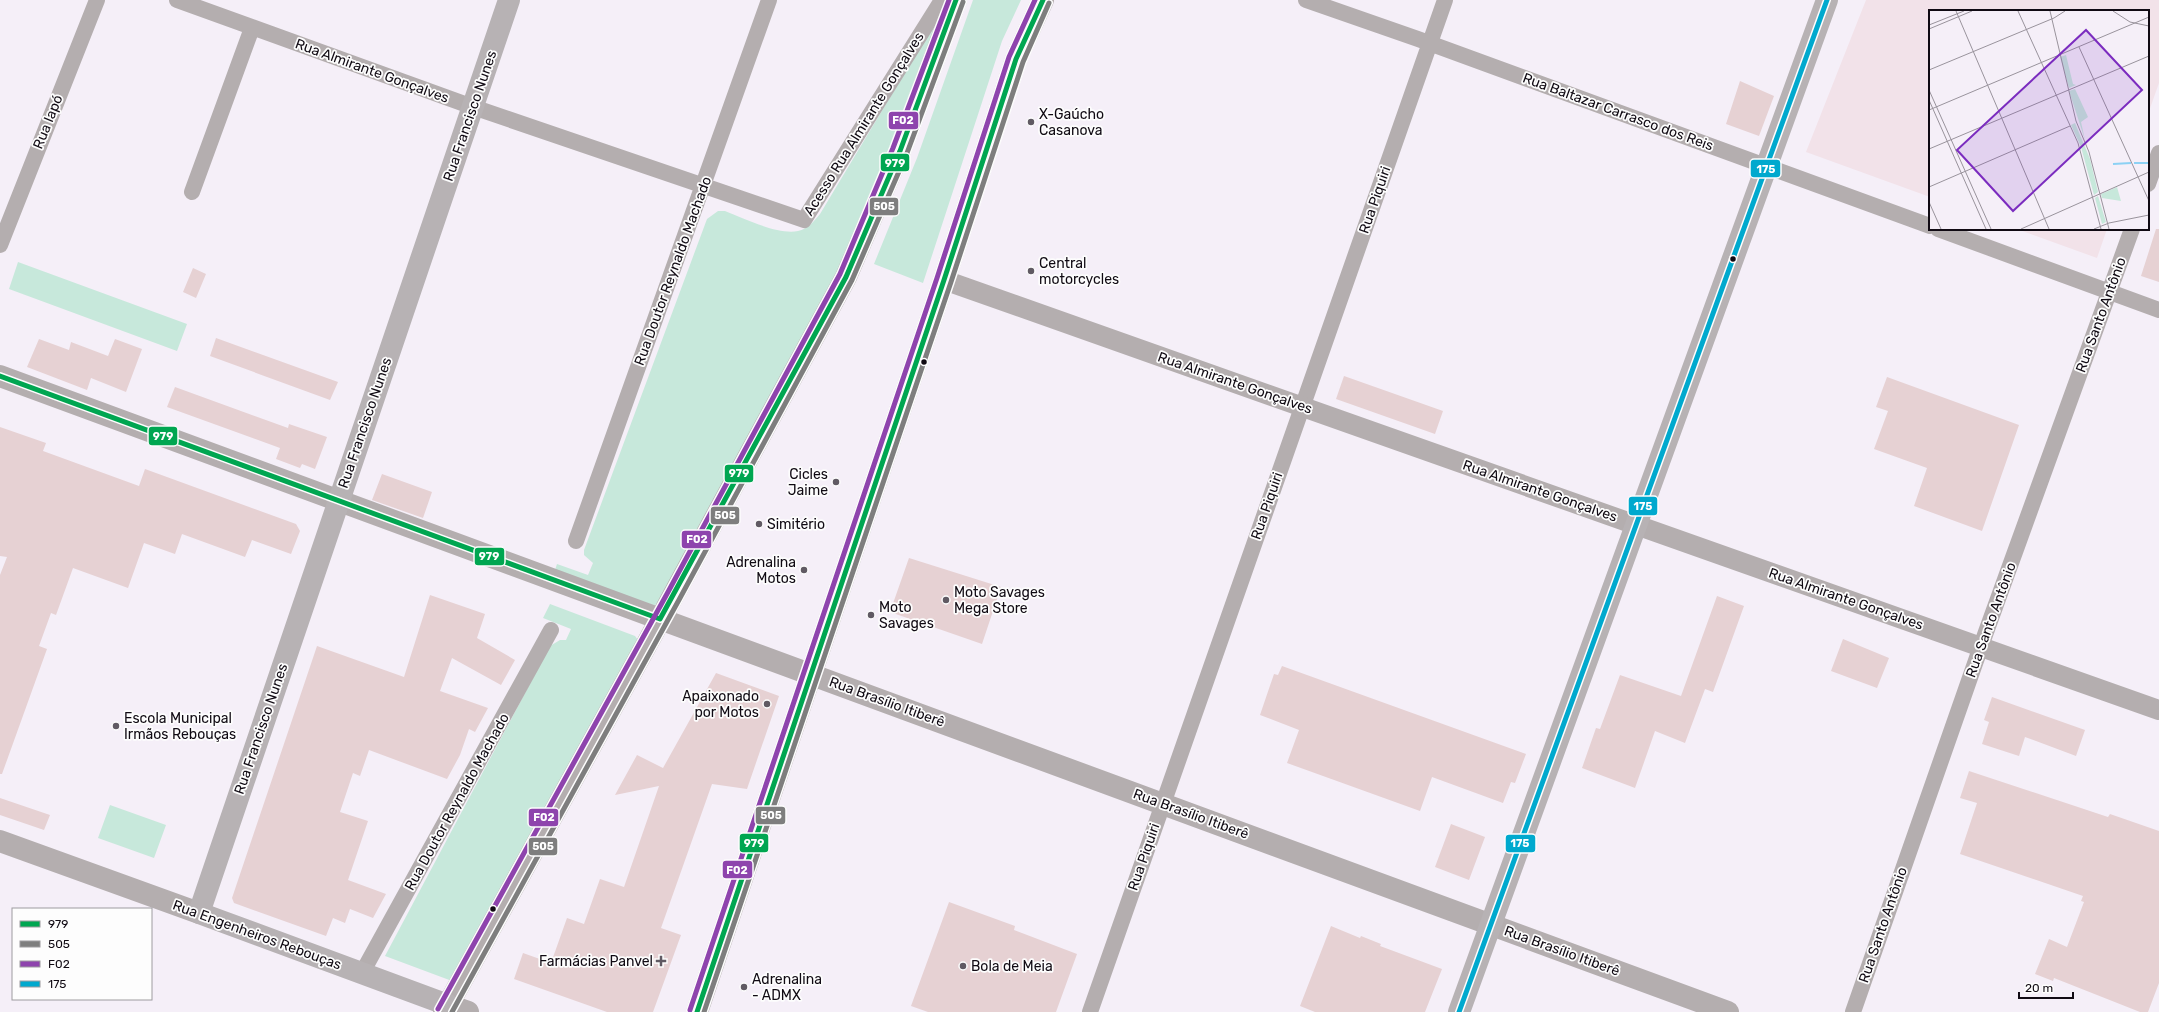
<svg xmlns="http://www.w3.org/2000/svg" width="2159" height="1012" font-family="Rubik,sans-serif">
	<style>
		.commercial { fill: #f2e2e9 }
		.green { fill: #c7e8db }
		.building { fill: #e6d1d3 }
		.lines { fill: none; stroke-linecap: round; stroke-linejoin: round }
		.minor { stroke: #b4aeaf; stroke-width: 16 }
		.tertiary { stroke: #b4aeaf; stroke-width: 20 }
		.secondary { stroke: #b4aeaf; stroke-width: 22 }
		.primary { stroke: #b7b2b4; stroke-width: 22 }
		.bus-1-casing { stroke: #fdfdfd; stroke-width: 8 }
		.bus-2-casing { stroke: #fdfdfd; stroke-width: 8 }
		.bus-3-casing { stroke: #fdfdfd; stroke-width: 8 }
		.bus-4-casing { stroke: #fdfdfd; stroke-width: 8 }
		.bus-1 { stroke: #00a651; stroke-width: 5 }
		.bus-2 { stroke: #7e7e7e; stroke-width: 5 }
		.bus-3 { stroke: #8e44ad; stroke-width: 5 }
		.bus-4 { stroke: #00a9ce; stroke-width: 5 }
		.poi-dot { fill: #605a63; stroke: #fdfdfd; stroke-width: 1.5 }
		.bus-dot { fill: #100a13; stroke: #fdfdfd; stroke-width: 1.5 }
		.labels { text-anchor: middle; dominant-baseline: central; stroke-width: 3.5; stroke-linejoin: round; paint-order: stroke }
		.street-label { font-size: 14px; fill: #100a13; stroke: #fdfdfd }
		.poi-label { font-size: 14px; fill: #100a13; stroke: #fdfdfd; text-anchor: start }
		.inset-river { fill: none; stroke: #8cd1f4; stroke-width: 2 }
		.inset-road { fill: none; stroke: #99939c; stroke-width: 1 }
		.view { fill: #7b2cbf; fill-opacity: 0.15; stroke: #7b2cbf; stroke-width: 2 }
		.inset-edge { fill: none; stroke: #100a13; stroke-width: 2 }
		.line-badge { stroke: #fdfdfd; stroke-width: 1.5 }
		.badge-label { font-size: 11px; text-anchor: middle; font-weight: bold; fill: #fff }
	</style>
	<rect width="100%" height="100%" fill="#f5eff8"/>
	<path class="commercial" d="M1866,0H2159V83L2148,114V11H1930V197L1806,152Z
		M2017,229H2107L2097,258Z"/>
	<path class="green" d="M973,0H1021L1002,41L923,283L874,264L917,158Z
		M935,28L937,31L840,276L660,600L654,606L553,576L557,564L588,575L593,563L584,555V550L707,219L718,211H725C745,219 778,235 798,231C808,229 814,221 820,214L931,29Z
		M18,262L187,324L177,351L9,289Z
		M550,604L635,636L638,640L452,981L385,956L550,646L560,640H566L571,629L543,618Z
		M110,805L166,825L154,858L98,838Z"/>
	<path class="building" d="M1740,81L1774,96L1759,136L1726,124Z
		M2156,229H2159V282L2141,276Z
		M193,268L206,274L196,298L183,292Z
		M216,338L338,382L330,400L210,356Z
		M39,339L69,350L71,342L108,356L115,339L142,349L126,392L91,378L87,390L27,367Z
		M1344,376L1443,411L1435,434L1336,399Z
		M1887,377L2019,425L1982,531L1914,506L1927,468L1874,449L1888,411L1876,407Z
		M175,387L288,428L289,424L327,437L315,469L302,464L300,468L276,459L280,448L167,407Z
		M0,427L46,443L43,451L139,486L145,469L296,524L300,531L291,554L252,540L245,557L182,534L175,554L144,543L128,588L73,568L56,615L51,613L39,646L47,649L2,774H0V575L7,557L0,556Z
		M382,474L432,492L423,518L372,500Z
		M909,558L1001,587L982,644L890,612Z
		M430,595L485,614L477,638L515,660L501,685L452,658L440,691L488,708L475,732L469,729L460,755L447,779L369,750L360,776L353,773L340,812L368,821L348,880L386,894L373,918L350,909L345,923L333,918L326,936L234,903L232,898L317,646L404,677Z
		M1717,596L1744,606L1713,692L1705,689L1685,743L1655,731L1635,788L1582,768L1596,728L1600,729L1620,675L1681,696Z
		M1843,639L1889,658L1877,688L1831,671Z
		M1282,666L1526,754L1515,783L1511,782L1503,803L1432,777L1420,811L1287,763L1299,730L1260,715L1274,674L1278,675Z
		M716,673L779,696L747,789L712,784L661,928L681,935L653,1012H607L514,979L523,953L551,963L567,918L584,924L600,879L624,887L659,786L615,795L637,755L663,768Z
		M1992,697L2085,730L2076,756L2025,737L2019,756L1982,744L1989,722L1984,720Z
		M1969,771L2108,817L2110,814L2159,831V983L2148,1012H2140L2054,978L2053,981L2035,974L2049,939L2067,947L2084,902L2081,901L2083,896L1960,854L1977,803L1960,798Z
		M0,798L50,815L44,830L0,815Z
		M1451,824L1485,837L1469,880L1435,867Z
		M949,902L1015,926L1014,930L1077,954L1056,1012H928L911,1006Z
		M1331,926L1360,938L1361,936L1381,944L1380,946L1442,969L1425,1012H1315L1300,1006Z"/>
	<g class="lines">
		<path class="minor" d="M177,0L473,107L804,220L942,0
			M1306,0L1418,39L1930,226
			M2148,184L2159,153
			M192,192L252,28
			M1938,229L2159,310
			M0,245L97,0
			M576,541L769,0
			M362,973L551,630
			M1090,1012L1445,0
			M1853,1012L1986,632L2132,229"/>
		<path class="tertiary" d="M944,280L2159,710"/>
		<path class="secondary" d="M0,376L1728,1012
			M0,841L199,913
			M468,1012L448,1005L648,642L846,277L900,151L956,0
			M697,1012L944,280L1016,59L1043,0"/>
		<path class="primary" d="M444,1012L448,1005L199,913L509,0
			M1459,1012L1827,0"/>
		<defs>
			<path id="bus-1" d="M0,376L660,619L846,277L900,151L956,0
				M697,1012L944,280L1016,59L1043,0"/>
			<path id="bus-2" d="M452,1012L680,598L852,280L907,153L963,2
				M704,1012L951,282L1023,62L1049,3"/>
			<path id="bus-3" d="M438,1009L668,592L840,274L893,148L949,0
				M690,1010L937,278L1009,57L1035,0"/>
			<path id="bus-4" d="M1459,1012L1827,0"/>
		</defs>
		<use href="#bus-1" class="bus-1-casing"/>
		<use href="#bus-2" class="bus-2-casing"/>
		<use href="#bus-3" class="bus-3-casing"/>
		<use href="#bus-4" class="bus-4-casing"/>
		<use href="#bus-1" class="bus-1"/>
		<use href="#bus-2" class="bus-2"/>
		<use href="#bus-3" class="bus-3"/>
		<use href="#bus-4" class="bus-4"/>
	</g>
	<g class="poi-dot">
		<circle cx="1031" cy="122" r="4"/>
		<circle cx="1031" cy="271" r="4"/>
		<circle cx="836" cy="482" r="4"/>
		<circle cx="759" cy="524" r="4"/>
		<circle cx="804" cy="570" r="4"/>
		<circle cx="946" cy="600" r="4"/>
		<circle cx="871" cy="615" r="4"/>
		<circle cx="767" cy="704" r="4"/>
		<circle cx="116" cy="726" r="4"/>
		<path d="M659 955h4v4h4v4h-4v4h-4v-4h-4v-4h4z"/>
		<circle cx="963" cy="966" r="4"/>
		<circle cx="744" cy="987" r="4"/>
	</g>
	<g class="bus-dot">
		<circle cx="1733" cy="259" r="3.5"/>
		<circle cx="924" cy="362" r="3.5"/>
		<circle cx="493" cy="909" r="3.5"/>
	</g>
	<g class="labels">
		<g class="street-label">
			<text transform="translate(372 71) rotate(20)">Rua Almirante Gonçalves</text>
			<text transform="translate(1618 112) rotate(20)">Rua Baltazar Carrasco dos Reis</text>
			<text transform="translate(470 116) rotate(-71)">Rua Francisco Nunes</text>
			<text transform="translate(48 122) rotate(-68)">Rua Iapó</text>
			<text transform="translate(864 124) rotate(-58)">Acesso Rua Almirante Gonçalves</text>
			<text transform="translate(1375 200) rotate(-71)">Rua Piquiri</text>
			<text transform="translate(673 271) rotate(-70)">Rua Doutor Reynaldo Machado</text>
			<text transform="translate(2101 315) rotate(-70)">Rua Santo Antônio</text>
			<text transform="translate(1235 383) rotate(19)">Rua Almirante Gonçalves</text>
			<text transform="translate(365 423) rotate(-71)">Rua Francisco Nunes</text>
			<text transform="translate(1540 491) rotate(19)">Rua Almirante Gonçalves</text>
			<text transform="translate(1267 506) rotate(-71)">Rua Piquiri</text>
			<text transform="translate(1846 599) rotate(19)">Rua Almirante Gonçalves</text>
			<text transform="translate(1991 620) rotate(-70)">Rua Santo Antônio</text>
			<text transform="translate(887 702) rotate(20)">Rua Brasílio Itiberê</text>
			<text transform="translate(261 729) rotate(-71)">Rua Francisco Nunes</text>
			<text transform="translate(457 802) rotate(-61)">Rua Doutor Reynaldo Machado</text>
			<text transform="translate(1191 814) rotate(20)">Rua Brasílio Itiberê</text>
			<text transform="translate(1144 857) rotate(-71)">Rua Piquiri</text>
			<text transform="translate(1883 925) rotate(-71)">Rua Santo Antônio</text>
			<text transform="translate(257 935) rotate(20)">Rua Engenheiros Rebouças</text>
			<text transform="translate(1562 951) rotate(20)">Rua Brasílio Itiberê</text>
		</g>
		<g class="poi-label">
			<text x="1039" y="114">X-Gaúcho<tspan x="1039" dy="16">Casanova</tspan></text>
			<text x="1039" y="263">Central<tspan x="1039" dy="16">motorcycles</tspan></text>
			<text x="828" y="474" text-anchor="end">Cicles<tspan x="828" dy="16">Jaime</tspan></text>
			<text x="767" y="524">Simitério</text>
			<text x="796" y="562" text-anchor="end">Adrenalina<tspan x="796" dy="16">Motos</tspan></text>
			<text x="954" y="592">Moto Savages<tspan x="954" dy="16">Mega Store</tspan></text>
			<text x="879" y="607">Moto<tspan x="879" dy="16">Savages</tspan></text>
			<text x="759" y="696" text-anchor="end">Apaixonado<tspan x="759" dy="16">por Motos</tspan></text>
			<text x="124" y="718">Escola Municipal<tspan x="124" dy="16">Irmãos Rebouças</tspan></text>
			<text x="653" y="961" text-anchor="end">Farmácias Panvel</text>
			<text x="971" y="966">Bola de Meia</text>
			<text x="752" y="979">Adrenalina<tspan x="752" dy="16">- ADMX</tspan></text>
		</g>
	</g>
	<g transform="translate(1929 10)">
		<rect width="220" height="220" fill="#f5eff8"/>
		<path d="M137,45L144,74L147,75L140,78L131,47ZM146,79L159,107L152,112L156,130L140,81ZM146,113L161,149L169,182L165,185L152,137L142,115ZM188,177L192,191L173,188L172,184ZM169,186L177,212L173,214L166,188Z" fill="#c7e8db"/>
		<path class="inset-river" d="M205,153H220M184,154L202,153"/>
		<path class="inset-road" d="M27,1L120,219M89,1L149,133L172,219M121,1L147,111L160,142L180,219M184,1L201,12L220,16M0,15L35,1M0,19L43,1M150,37L220,191M0,60L125,8L136,1M0,80L62,219M0,90L57,219M0,100L220,7M0,139L220,46M0,177L141,116M0,192L12,219M92,219L220,162M165,219L180,213L220,205"/>
		<path class="view" d="M157,20L213,80L84,201L28,140Z"/>
		<rect width="220" height="220" class="inset-edge"/>
	</g>
	<g class="line-badge">
		<rect x="888" y="111" width="31" height="19" rx="4" fill="#8e44ad"/>
		<rect x="880" y="153" width="30" height="19" rx="4" fill="#00a651"/>
		<rect x="1750" y="159" width="31" height="19" rx="4" fill="#00a9ce"/>
		<rect x="869" y="197" width="30" height="19" rx="4" fill="#7e7e7e"/>
		<rect x="148" y="426" width="30" height="20" rx="4" fill="#00a651"/>
		<rect x="724" y="464" width="30" height="19" rx="4" fill="#00a651"/>
		<rect x="1628" y="496" width="30" height="20" rx="4" fill="#00a9ce"/>
		<rect x="710" y="506" width="30" height="19" rx="4" fill="#7e7e7e"/>
		<rect x="681" y="530" width="31" height="19" rx="4" fill="#8e44ad"/>
		<rect x="474" y="547" width="31" height="19" rx="4" fill="#00a651"/>
		<rect x="755" y="806" width="31" height="19" rx="4" fill="#7e7e7e"/>
		<rect x="528" y="808" width="31" height="19" rx="4" fill="#8e44ad"/>
		<rect x="739" y="833" width="30" height="20" rx="4" fill="#00a651"/>
		<rect x="1505" y="834" width="31" height="19" rx="4" fill="#00a9ce"/>
		<rect x="528" y="837" width="30" height="19" rx="4" fill="#7e7e7e"/>
		<rect x="722" y="860" width="31" height="19" rx="4" fill="#8e44ad"/>
	</g>
	<g class="badge-label">
		<text x="903" y="124">F02</text>
		<text x="895" y="167">979</text>
		<text x="1766" y="173">175</text>
		<text x="884" y="210">505</text>
		<text x="163" y="440">979</text>
		<text x="739" y="477">979</text>
		<text x="1643" y="510">175</text>
		<text x="725" y="519">505</text>
		<text x="697" y="543">F02</text>
		<text x="489" y="560">979</text>
		<text x="771" y="819">505</text>
		<text x="544" y="821">F02</text>
		<text x="754" y="847">979</text>
		<text x="1520" y="847">175</text>
		<text x="543" y="850">505</text>
		<text x="737" y="874">F02</text>
	</g>
	<rect x="12" y="908" width="140" height="92" fill="#fdfdfd" stroke="#9e9c9f"/>
	<rect x="20" y="921" width="20" height="6" fill="#00a651" stroke="#9e9c9f"/>
	<text x="48" y="928" font-size="12" fill="#100a13">979</text>
	<rect x="20" y="941" width="20" height="6" fill="#7e7e7e" stroke="#9e9c9f"/>
	<text x="48" y="948" font-size="12" fill="#100a13">505</text>
	<rect x="20" y="961" width="20" height="6" fill="#8e44ad" stroke="#9e9c9f"/>
	<text x="48" y="968" font-size="12" fill="#100a13">F02</text>
	<rect x="20" y="981" width="20" height="6" fill="#00a9ce" stroke="#9e9c9f"/>
	<text x="48" y="988" font-size="12" fill="#100a13">175</text>
	<path d="M2019 992v6h54v-6" fill="none" stroke="#100a13" stroke-width="2"/>
	<text x="2025" y="992" font-size="12" fill="#100a13" stroke="#fdfdfd" stroke-width="3" paint-order="stroke">20 m</text>
</svg>
